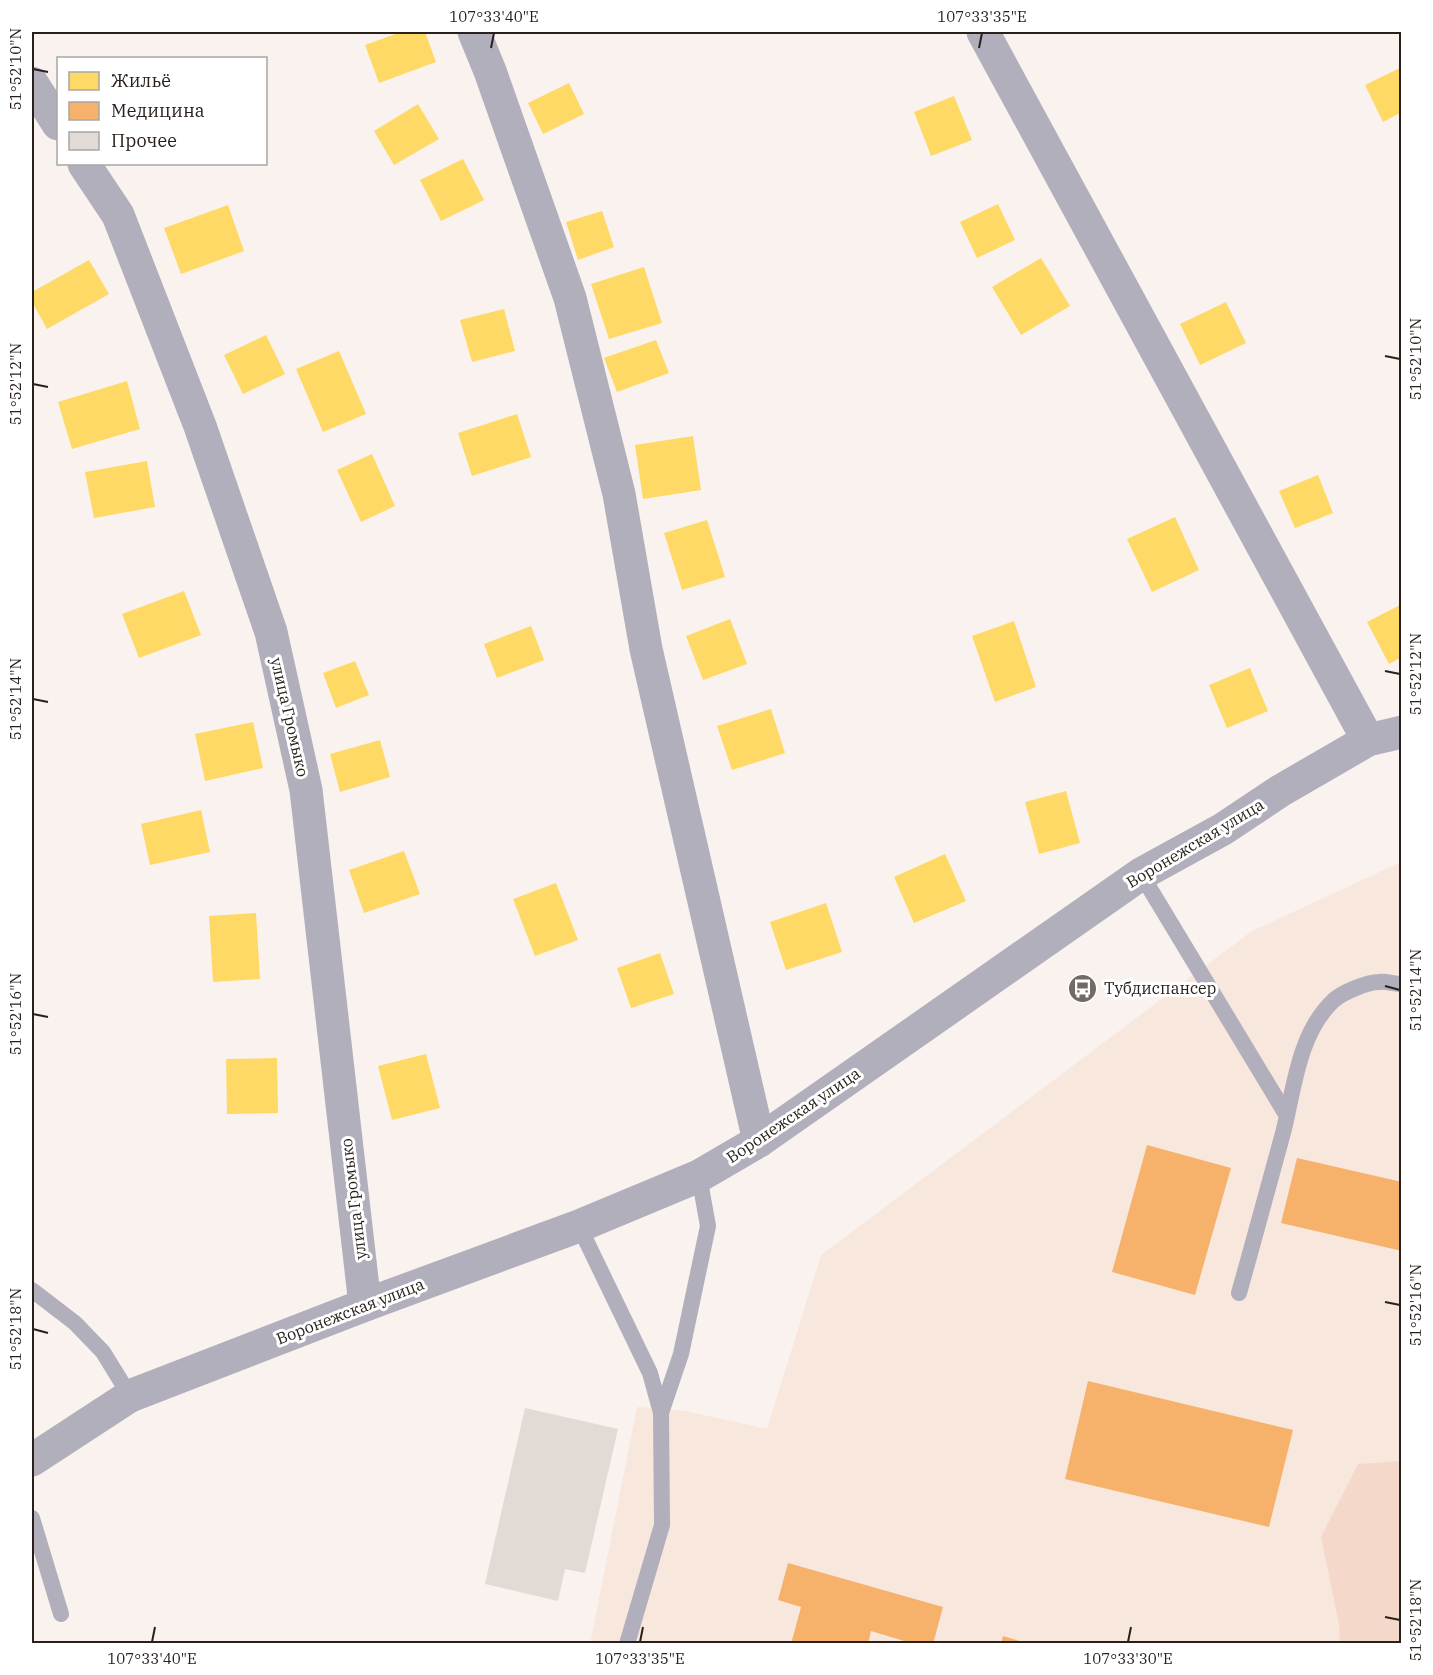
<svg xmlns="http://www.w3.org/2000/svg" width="1433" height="1675" font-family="'IBM Plex Serif',serif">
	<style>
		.built { fill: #f8e7dd }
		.green { fill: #f4d9ca }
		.homes { fill: #ffd966 }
		.health { fill: #f6b26b }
		.building { fill: #e2dad5 }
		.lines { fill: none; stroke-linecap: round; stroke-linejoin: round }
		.service { stroke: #b2afbc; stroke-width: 16 }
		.minor { stroke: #b2afbc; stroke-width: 33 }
		.tertiary { stroke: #b2afbc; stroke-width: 33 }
		.ticks { fill: none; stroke: #29201c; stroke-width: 2 }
		.labels { text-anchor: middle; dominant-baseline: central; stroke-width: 6; stroke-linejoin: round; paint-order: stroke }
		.street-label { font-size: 16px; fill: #29201c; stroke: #fff }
		.poi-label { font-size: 16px; fill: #29201c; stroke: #fff; text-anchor: start }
		.neatline { fill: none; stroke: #29201c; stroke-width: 2 }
		.ticks-label { font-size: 15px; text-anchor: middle; fill: #29201c }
	</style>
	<rect width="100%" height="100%" fill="#faf2ee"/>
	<path class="built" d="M1401,862V1643L590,1644L637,1407L685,1411L767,1429L821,1255L1252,931Z"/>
	<path class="green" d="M1401,1461V1643H1340L1339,1624L1321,1537L1358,1464Z"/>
	<path class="homes" d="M401,32H425L436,62L379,83L365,45Z
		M1402,67V112L1383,122L1365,85Z
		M569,83L584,114L543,134L528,103Z
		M954,96L972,140L931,156L914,112Z
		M418,104L439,139L394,165L374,131Z
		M463,159L484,200L441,221L420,180Z
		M998,204L1015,240L977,258L960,222Z
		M228,205L244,251L181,274L164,228Z
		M602,211L614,247L578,260L566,222Z
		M1041,258L1070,306L1021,335L992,287Z
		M89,260L109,294L47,329L32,302V292Z
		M644,267L662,323L609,339L591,284Z
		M1226,302L1246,343L1200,365L1180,324Z
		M504,309L515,351L472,362L460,320Z
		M266,335L285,374L243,394L224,355Z
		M656,340L669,373L617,392L604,358Z
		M339,351L366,414L323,432L296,369Z
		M127,381L140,429L72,449L58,402Z
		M517,414L531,457L472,476L458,433Z
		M693,436L701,490L643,499L635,445Z
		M372,454L395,506L361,522L337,470Z
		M147,461L155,507L94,518L85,472Z
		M1318,475L1333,513L1295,528L1279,491Z
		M1175,517L1199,570L1152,592L1127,539Z
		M707,520L725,577L682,590L664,533Z
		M184,591L201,635L139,658L122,614Z
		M1402,604V657L1389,664L1367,622Z
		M730,619L747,664L703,680L686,636Z
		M1014,621L1036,687L995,702L972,636Z
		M531,626L544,660L497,678L484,644Z
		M355,661L369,695L336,708L323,673Z
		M1250,668L1268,711L1227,728L1209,685Z
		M771,709L785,753L732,770L717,726Z
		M253,722L263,768L205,781L195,734Z
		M380,740L390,777L340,792L330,754Z
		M1066,791L1080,843L1039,854L1025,802Z
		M201,810L210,852L150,865L141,824Z
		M404,851L420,894L364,913L349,870Z
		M945,854L966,901L914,923L894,877Z
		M556,883L578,940L535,956L513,899Z
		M826,903L842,952L786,970L770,922Z
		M256,913L260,979L213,982L209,916Z
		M660,953L674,994L631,1008L617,968Z
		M426,1054L440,1108L392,1120L378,1066Z
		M277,1058L278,1113L227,1114L226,1059Z"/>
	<path class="health" d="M1147,1145L1231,1168L1195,1295L1112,1272Z
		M1297,1158L1402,1182V1251L1281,1223Z
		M1088,1381L1293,1430L1269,1527L1065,1479Z
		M788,1563L943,1607L933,1644H914L871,1631L868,1644H791L801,1607L778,1600Z
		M1003,1636L1026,1643V1644H1001Z"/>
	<path class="building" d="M525,1408L618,1429L585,1573L565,1569L558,1601L485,1584Z"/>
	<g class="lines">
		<path class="service" d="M1141,874L1287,1116
			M579,1226L650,1373L661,1413L662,1525L627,1644
			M32,1290L75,1323L103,1352L130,1396
			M1239,1293C1254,1240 1268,1187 1283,1133C1294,1090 1298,1034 1333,1001C1341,993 1367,982 1379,982C1386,981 1394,984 1402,984
			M661,1413L681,1354L708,1226L699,1176
			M32,1518L61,1614"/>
		<path class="minor" d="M474,32L490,71L570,298L619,494L646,649L759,1141
			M983,32L1368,740
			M32,83L58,124
			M84,164L118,215L200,426L271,632L306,790L365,1305
			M32,1460L130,1396"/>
		<path class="tertiary" d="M130,1396L365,1305L579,1226L699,1176L759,1141L1141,874L1223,829L1280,791L1368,740L1402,732"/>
	</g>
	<path class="ticks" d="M491,48L494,33M979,48L982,33M33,69L48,72M1385,356L1400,359M33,384L48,387M1385,671L1400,674M33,699L48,702M1385,986L1400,990M33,1014L48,1017M1385,1302L1400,1305M33,1329L48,1333M1385,1617L1400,1620M152,1642L155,1627M640,1642L643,1627M1128,1642L1131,1627"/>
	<defs>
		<symbol id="bus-disc" viewBox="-11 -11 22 22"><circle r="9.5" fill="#726a66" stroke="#fff"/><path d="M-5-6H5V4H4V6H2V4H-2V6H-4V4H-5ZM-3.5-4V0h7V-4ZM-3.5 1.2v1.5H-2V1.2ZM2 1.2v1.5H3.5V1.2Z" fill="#fff"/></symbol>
	</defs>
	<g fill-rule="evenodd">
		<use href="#bus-disc" x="1066" y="972" width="33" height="33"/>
	</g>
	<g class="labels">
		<g class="street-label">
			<text transform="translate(290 717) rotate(77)">улица Громыко</text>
			<text transform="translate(1195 843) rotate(-31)">Воронежская улица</text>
			<text transform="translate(793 1115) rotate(-34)">Воронежская улица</text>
			<text transform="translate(353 1199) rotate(-97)">улица Громыко</text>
			<text transform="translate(350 1311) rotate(-21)">Воронежская улица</text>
		</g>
		<g class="poi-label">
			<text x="1104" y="988">Тубдиспансер</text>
		</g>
	</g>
	<rect width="1433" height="1675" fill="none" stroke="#ffffff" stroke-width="66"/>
	<rect x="57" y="57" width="210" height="108" fill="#ffffff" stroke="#a9a6a4" stroke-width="1.5"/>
	<rect x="69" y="72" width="30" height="18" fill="#ffd966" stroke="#a9a6a4" stroke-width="1.5"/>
	<text x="111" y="87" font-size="18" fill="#29201c">Жильё</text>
	<rect x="69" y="102" width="30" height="18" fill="#f6b26b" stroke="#a9a6a4" stroke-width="1.5"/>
	<text x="111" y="117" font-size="18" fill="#29201c">Медицина</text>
	<rect x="69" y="132" width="30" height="18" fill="#e2dad5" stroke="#a9a6a4" stroke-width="1.5"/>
	<text x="111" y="147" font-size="18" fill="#29201c">Прочее</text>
	<rect x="33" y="33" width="1367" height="1609" class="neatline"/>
	<g class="ticks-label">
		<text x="494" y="22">107°33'40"E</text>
		<text x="982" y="22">107°33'35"E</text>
		<text transform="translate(16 69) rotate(-90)" y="5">51°52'10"N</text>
		<text transform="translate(1416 359) rotate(-90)" y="5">51°52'10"N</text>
		<text transform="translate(16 384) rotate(-90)" y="5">51°52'12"N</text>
		<text transform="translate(1416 674) rotate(-90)" y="5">51°52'12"N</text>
		<text transform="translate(16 699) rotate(-90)" y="5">51°52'14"N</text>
		<text transform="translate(1416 990) rotate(-90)" y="5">51°52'14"N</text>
		<text transform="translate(16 1014) rotate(-90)" y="5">51°52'16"N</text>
		<text transform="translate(1416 1305) rotate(-90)" y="5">51°52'16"N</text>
		<text transform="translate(16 1329) rotate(-90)" y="5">51°52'18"N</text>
		<text transform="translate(1416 1620) rotate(-90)" y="5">51°52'18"N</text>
		<text x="152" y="1664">107°33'40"E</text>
		<text x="640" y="1664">107°33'35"E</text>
		<text x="1128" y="1664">107°33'30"E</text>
	</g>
</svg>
